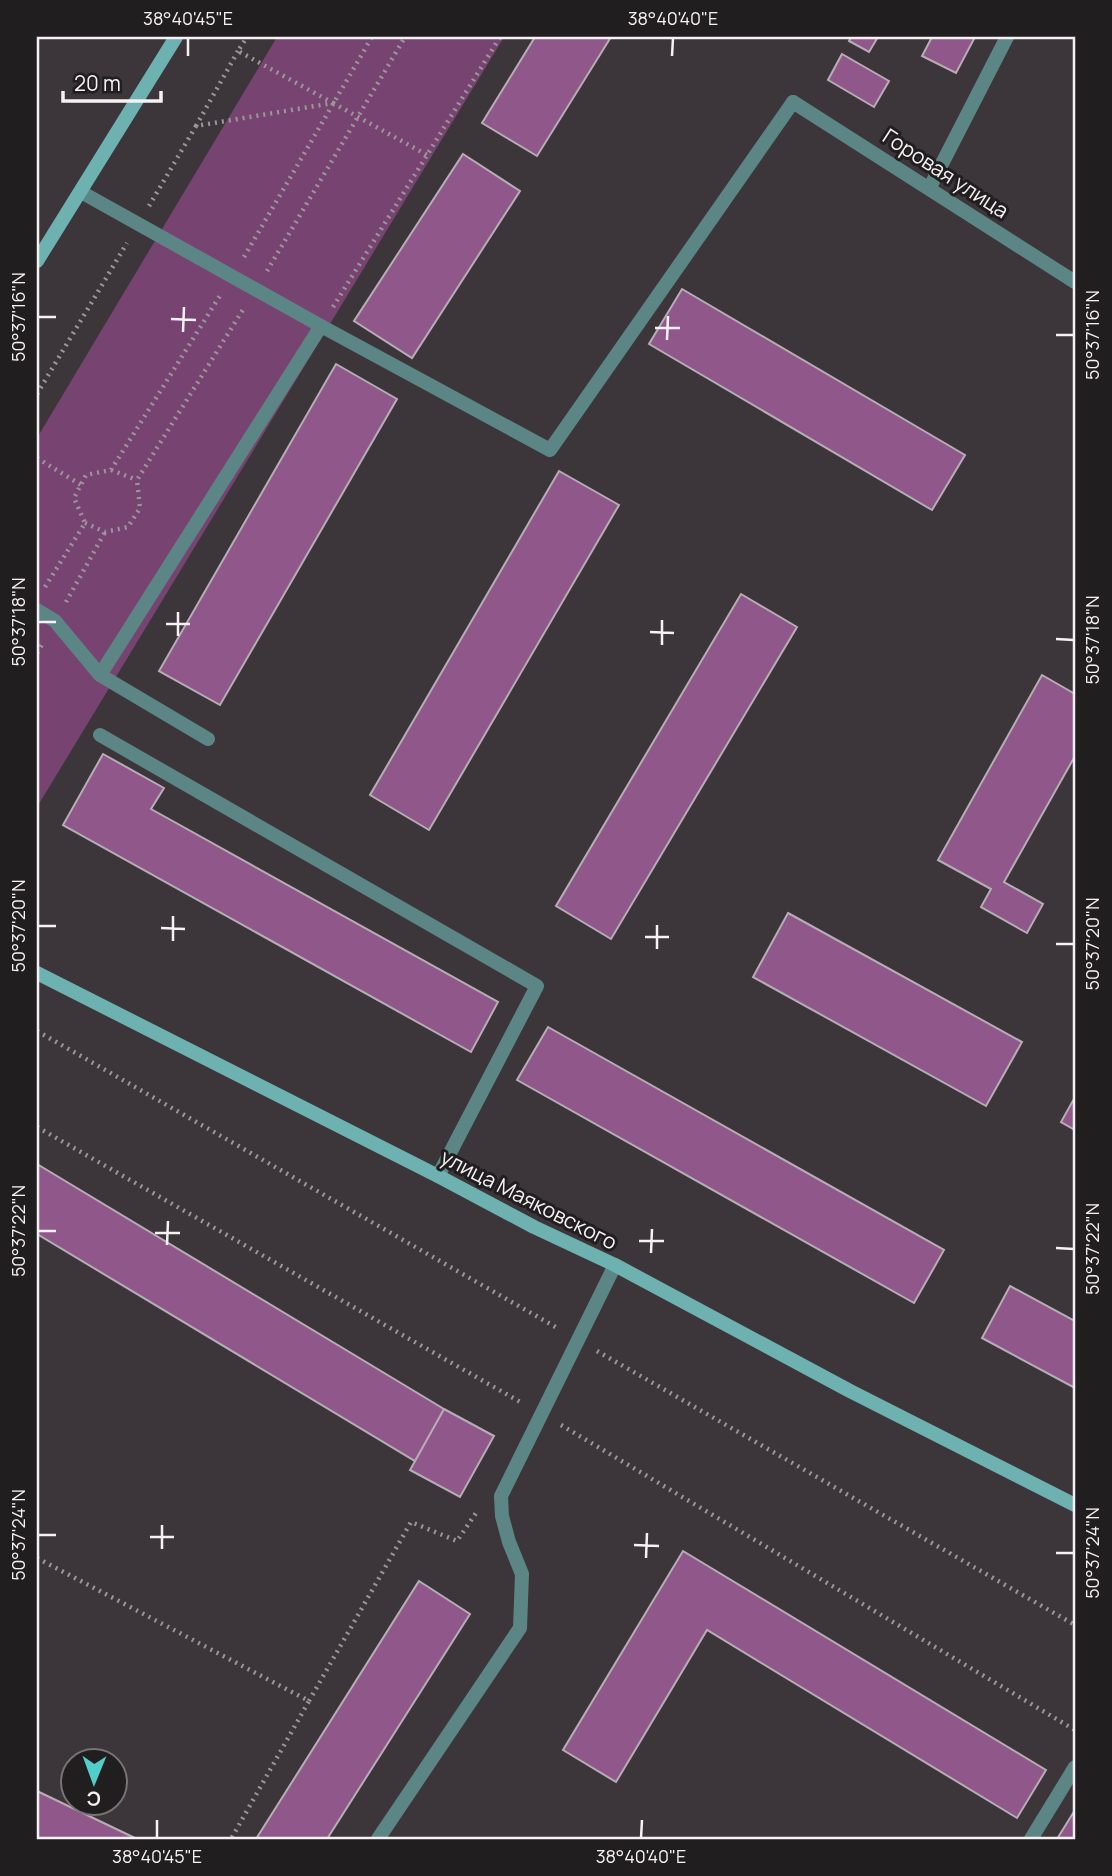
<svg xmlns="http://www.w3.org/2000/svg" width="1112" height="1876" font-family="Manrope,sans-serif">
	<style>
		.green { fill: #774471 }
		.building { fill: #90578a; stroke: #b6aeb4; stroke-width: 2 }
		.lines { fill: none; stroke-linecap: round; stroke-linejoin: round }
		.path { stroke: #9b969a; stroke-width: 4.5; stroke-dasharray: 2 5; stroke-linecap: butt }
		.lane { stroke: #5c8685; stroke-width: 14 }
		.street { stroke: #5c8685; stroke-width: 14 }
		.secondary { stroke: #6db2b0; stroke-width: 14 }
		.ticks { fill: none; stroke: #f5f1f4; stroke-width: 2.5 }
		.labels { text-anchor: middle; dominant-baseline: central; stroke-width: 6; stroke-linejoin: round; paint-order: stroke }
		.street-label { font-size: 21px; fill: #f5f1f4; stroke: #211e20 }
		.neatline { fill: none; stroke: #f5f1f4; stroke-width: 2.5 }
		.ticks-label { font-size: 18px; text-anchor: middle; fill: #f5f1f4 }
	</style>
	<rect width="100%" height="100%" fill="#3c363b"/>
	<path class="green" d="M277,37H504L37,807V438Z"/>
	<path class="building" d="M535,37H611L537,156L482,123Z
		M851,37H878L869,52L849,41Z
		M932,37H975L956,73L922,56Z
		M842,54L889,81L874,107L828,80Z
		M463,154L520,191L412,358L354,321Z
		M682,289L965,455L932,510L649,344Z
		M336,364L397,399L220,705L159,671Z
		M559,471L619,505L429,830L370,795Z
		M741,594L797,627L611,939L556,906Z
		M1042,675L1075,694V756L1004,882L1043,904L1027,933L981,907L991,889L938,860Z
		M103,754L164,788L151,809L498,1002L471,1052L63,825Z
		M788,913L1022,1042L986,1106L753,977Z
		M548,1027L944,1250L914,1303L517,1080Z
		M1075,1097V1130L1061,1122Z
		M37,1164L444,1409L415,1461L37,1234Z
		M1010,1286L1075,1321V1388L982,1338Z
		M444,1409L494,1436L460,1497L410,1470Z
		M683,1551L1046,1770L1017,1818L707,1630L616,1782L563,1750Z
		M419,1581L470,1614L327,1839H256Z
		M37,1791L137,1839H37Z
		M1075,1810V1839H1057Z"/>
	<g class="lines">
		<path class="path" d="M333,103L427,155
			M196,126L238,51
			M149,206L196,126L333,103L238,51L247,37
			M244,257L372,37
			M267,271L405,37
			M333,307L500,37
			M37,394L127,243
			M37,458L81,485
			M111,470L137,480
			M85,523L105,532L128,527L140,508L137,480L244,308
			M45,587L85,523L74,498L86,475L111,470L221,294
			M66,602L105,532
			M37,653L43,643
			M37,1031L559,1329
			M37,1127L522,1403
			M597,1351L1075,1625
			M561,1425L1075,1730
			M37,1558L309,1701L231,1839
			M309,1701L411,1522L457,1541L478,1510"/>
		<path class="lane" d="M81,192L321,326L550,450L793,102
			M37,610L55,621L100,675L208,739
			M100,675L321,326
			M100,735L537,986L438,1176
			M1031,1839L1075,1767"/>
		<path class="street" d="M793,102L1075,282
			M930,187L1007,37
			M378,1839L520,1628L522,1574L509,1542L502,1516L501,1496L615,1265"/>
		<path class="secondary" d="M37,261L176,37
			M37,973L438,1176L534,1227L615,1265L850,1391L1075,1505"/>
	</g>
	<path class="ticks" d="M188,56V38M672,56L673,38M38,317H56M171,319L196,320M655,328H680M183,332L184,307M1056,335H1074M667,340L668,316M38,622H56M166,624H190M650,632L674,633M178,636V612M1056,639L1074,640M662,645V620M38,926H56M161,928L185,929M645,937H669M173,941V916M1056,944H1074M657,949V925M38,1231H56M155,1233H180M639,1241H664M167,1245L168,1221M1056,1248L1074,1249M651,1253L652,1229M38,1535H56M150,1537H174M634,1545L659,1546M162,1549V1525M1056,1553H1074M646,1558L647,1533M157,1838V1820M641,1838L642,1820"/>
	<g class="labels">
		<g class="street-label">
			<text transform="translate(946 173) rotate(33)">Горовая улица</text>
			<text transform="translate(529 1199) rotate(27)">улица Маяковского</text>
		</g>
	</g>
	<rect width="1112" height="1876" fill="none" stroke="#211e20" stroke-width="77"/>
	<g transform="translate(94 1782) rotate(181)"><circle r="33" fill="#211e20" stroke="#767275" stroke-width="2"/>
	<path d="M0-5L12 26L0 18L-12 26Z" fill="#53cdca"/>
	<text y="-10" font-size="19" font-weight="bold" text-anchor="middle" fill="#f5f1f4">С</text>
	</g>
	<path d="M63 91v10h98v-10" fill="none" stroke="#f5f1f4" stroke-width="3.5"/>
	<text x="74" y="91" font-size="21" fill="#f5f1f4" stroke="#211e20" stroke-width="5" paint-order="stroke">20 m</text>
	<rect x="38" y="38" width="1036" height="1800" class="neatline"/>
	<g class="ticks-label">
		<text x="188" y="25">38°40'45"E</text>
		<text x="673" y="25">38°40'40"E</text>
		<text transform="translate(19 317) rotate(-90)" y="6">50°37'16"N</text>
		<text transform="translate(1093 335) rotate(-90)" y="6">50°37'16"N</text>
		<text transform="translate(19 622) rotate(-90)" y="6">50°37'18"N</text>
		<text transform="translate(1093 640) rotate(-90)" y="6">50°37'18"N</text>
		<text transform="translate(19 926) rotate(-90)" y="6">50°37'20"N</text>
		<text transform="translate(1093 944) rotate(-90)" y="6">50°37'20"N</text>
		<text transform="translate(19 1231) rotate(-90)" y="6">50°37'22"N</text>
		<text transform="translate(1093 1249) rotate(-90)" y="6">50°37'22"N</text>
		<text transform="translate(19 1535) rotate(-90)" y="6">50°37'24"N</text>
		<text transform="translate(1093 1553) rotate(-90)" y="6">50°37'24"N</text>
		<text x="157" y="1863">38°40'45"E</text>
		<text x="641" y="1863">38°40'40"E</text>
	</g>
</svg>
